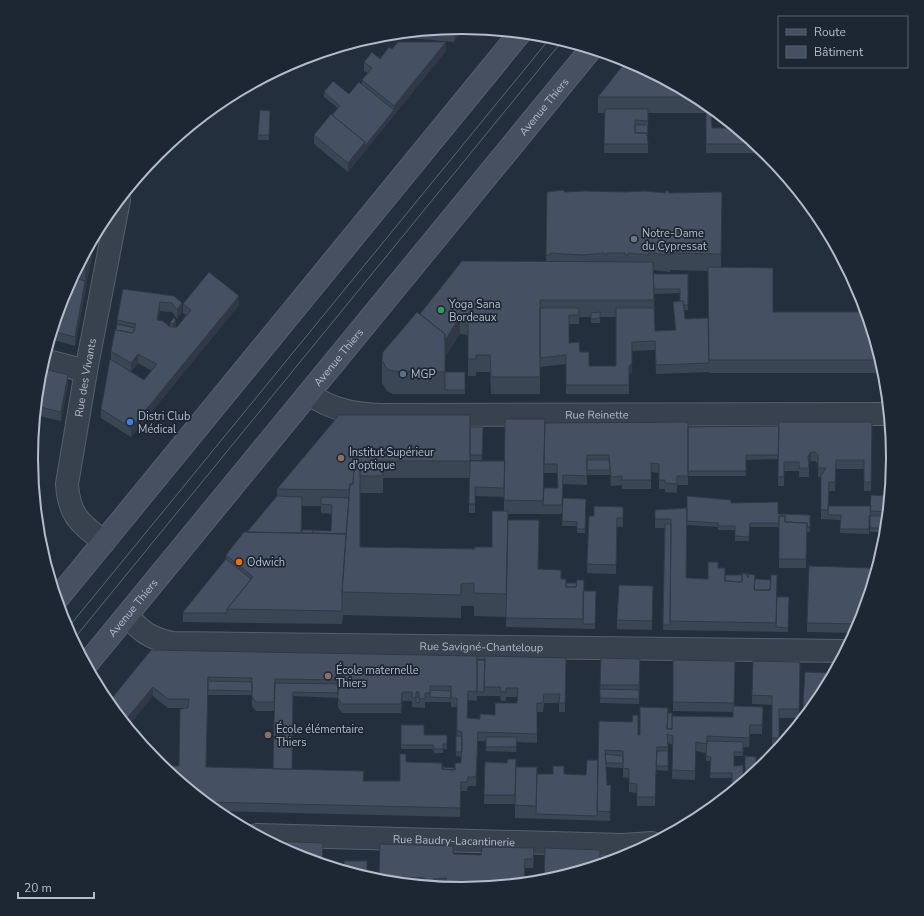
<svg xmlns="http://www.w3.org/2000/svg" width="924" height="916" font-family="'Nunito Sans',sans-serif">
	<style>
		.lines { fill: none; stroke-linecap: round; stroke-linejoin: round }
		.street-casing { stroke: #565f6c; stroke-width: 24 }
		.secondary-casing { stroke: #565f6c; stroke-width: 24 }
		.street { stroke: #38414e; stroke-width: 22 }
		.secondary { stroke: #465061; stroke-width: 22 }
		.tram { stroke: #5a6575; stroke-width: 1 }
		.wall { fill: #3b4654; fill-rule: evenodd }
		.shaded-wall { fill: #303945 }
		.building { fill: #455162; stroke: #303945; fill-rule: evenodd }
		.worship-dot { fill: #6b7280; stroke: #1d2633; stroke-width: 1.5 }
		.leisure-dot { fill: #2e9e5b; stroke: #1d2633; stroke-width: 1.5 }
		.service-dot { fill: #5c6f8a; stroke: #1d2633; stroke-width: 1.5 }
		.shop-dot { fill: #3f7fe0; stroke: #1d2633; stroke-width: 1.5 }
		.education-dot { fill: #8d6e63; stroke: #1d2633; stroke-width: 1.5 }
		.food-dot { fill: #e8710a; stroke: #1d2633; stroke-width: 1.5 }
		.labels { text-anchor: middle; dominant-baseline: central; stroke-width: 3.5; stroke-linejoin: round; paint-order: stroke }
		.street-label { font-size: 11px; fill: #b4bcc9; stroke: #1d2633 }
		.poi-label { font-size: 11px; fill: #b4bcc9; stroke: #1d2633; text-anchor: start }
		.rim { fill: none; stroke: #b4bcc9; stroke-width: 2 }
	</style>
	<rect width="100%" height="100%" fill="#242f3e"/>
	<g class="lines">
		<defs>
			<g id="street">
				<path d="M43,360L86,371"/>
				<path id="s1" d="M309,394C332,410 354,414 382,415L889,414"/>
				<path id="s2" d="M104,542C80,523 69,516 67,484L86,371L119,200"/>
				<path id="s3" d="M127,616C142,632 151,639 173,643L845,651"/>
				<path id="s4" d="M257,835L623,845L652,843"/>
			</g>
			<g id="secondary">
				<path d="M57,599L520,33"/>
				<path id="s5" d="M86,665L591,49"/>
			</g>
		</defs>
		<use href="#street" class="street-casing"/>
		<use href="#secondary" class="secondary-casing"/>
		<use href="#street" class="street"/>
		<use href="#secondary" class="secondary"/>
		<path class="tram" d="M67,629L551,37
			M73,640L563,40"/>
	</g>
	<path class="wall" d="M462,27L454,42L389,36V34Z
		M392,49L446,51L348,172L314,144V135L338,108L324,97V92L349,94L362,84V80L368,73L364,71V62L380,59Z
		M627,60L702,100L718,113H712V128H736L767,153H706V113H648V153H604L605,113H598V97Z
		M262,78V87L249,86Z
		M270,111L269,140H258V135Z
		M199,119L198,123H194Z
		M665,191L669,193L722,192L721,267L773,312H858L860,293L885,373H709V372L656,374L655,350L632,351V372L629,375V394H566V364L540,367V394H491L490,372H476V376H468V335L460,334L445,357V372H465V394H393L387,391L382,383V360L420,314L546,261L547,192L665,193ZM653,270L670,272V270L708,271V318L685,319L684,310H688V274H653ZM680,293V301L673,302L675,330L655,331L654,294ZM579,317H591V323H600V317H616V366H589L580,352L569,343V324H579Z
		M96,233L75,346L50,339L64,293Z
		M174,296L182,312L177,319L172,312L160,311L158,320L170,327V322L176,325L175,327H177L186,315L183,313V304L239,305L131,437L101,418V409L111,360V351L117,324V320ZM138,363L152,371L144,380L131,372Z
		M39,374L68,384L61,421L35,415Z
		M872,422L871,491H864V469H836L835,491H829L828,506H871L889,496L886,532H870V520H869V534L840,533V520L821,519V477H818V464L815,461H811L809,464V477H799V471H784V486H778V459L746,460V476H688V485H677V493L665,492V489H659V473L651,472V489H622V485L611,486L610,475H587V485L563,484L562,514H508V542L538,569L561,579L566,584L584,591H596L595,629L506,627V617L474,616V606H461V618L343,615L342,624L183,622V612L226,559V555L247,532L277,496V489L470,427L483,432L482,460H470V461H505L545,423L688,427L779,426ZM544,473H557L558,488H544ZM383,478H469V513H475V496L504,497V511L492,547H474V549L360,547V493H383ZM302,506H321V513L332,514L331,531L302,530Z
		M890,432L893,458L892,469H890Z
		M563,498L586,499L585,533H577V526H562Z
		M731,503L778,514L810,515V532H807L806,568H779V526V527H750L749,541H735V530H718V527L687,525L686,578L708,579L718,568L725,576L748,574L755,579L777,622L789,597L788,632L663,630L665,528H655V510L687,508Z
		M589,516H623V527H617L616,574L587,573Z
		M653,586L652,630L617,629V620Z
		M869,589L860,623L855,633L807,632V623Z
		M151,650L477,660L566,658L565,712H559V703H544L543,712H537V743L517,742L516,752L486,751V741H478L476,786H468L467,791H461L460,817L216,811L161,766H179L188,708H168L153,696ZM338,692V707L342,713H401L402,701H412V707L425,708V702H451V707H457L456,756L462,757L461,763L455,768L442,769L406,762L400,781H364L292,769L293,696L338,698ZM477,692V696H500L501,701H506V697H518L517,703L495,715L480,719L467,718L468,700L477,701ZM208,695H252V706L256,711H274L273,769L206,767Z
		M601,658L640,668L639,704L600,703Z
		M673,660L735,670L734,706L763,707L762,734H750L749,747H743V756H734L732,778H710V761H706V753L696,751L695,780L672,779L673,745L668,743V771L656,770L655,806H637V793L629,792V778L623,777V768L606,767L607,785H611L610,821L515,818V804H484L485,762L516,767L537,774L586,775L598,760L599,721L638,724V735H640L668,713L672,716L733,717V712L673,711Z
		M753,661L800,662L799,718H779V747H772V705L752,704Z
		M820,698L807,713H803V704Z
		M401,725L424,735H447V749H443V753H434L433,749H401Z
		M380,844L453,854L534,857L533,868H525V883L462,889L379,881Z"/>
	<path class="shaded-wall" d="M459,27H466L454,42V33Z
		M446,42V51L348,172V163L365,142L394,110V106Z
		M96,233V235L75,346V337L85,281V267L90,245Z
		M239,296V305L131,437V428Z
		M160,302V311L157,329V320Z
		M182,303V312L177,319V310Z
		M460,317V334L445,357V395V334Z
		M176,320V325L173,329V324Z
		M138,354V363L131,372V363Z
		M632,363V372L629,375V394V366Z
		M68,375V384L61,421V412Z
		M811,452V461L808,465V456Z
		M38,463V472L34,483L33,476Z
		M40,523V536L39,541L38,533Z
		M153,687V696L128,727L124,722Z"/>
	<path class="building" d="M459,27L454,33L429,30Z
		M398,42H446L394,106L362,80L372,68L364,62L372,52L380,59L389,47L392,49Z
		M627,60L696,97H598Z
		M262,79V82H256Z
		M333,81L349,94L359,82L394,110L365,146V142L332,115L340,106L324,92Z
		M706,105H708L711,108L712,128H736L756,144H706Z
		M605,109H648V121L635,120V133H647L648,144H604Z
		M260,110L270,111L269,135H258Z
		M331,114L365,142L348,163L314,135Z
		M635,125H648L647,136V133H635Z
		M564,190V192L585,191L624,192L645,191L666,193L665,191H669V193L722,192L721,254L670,253V255L649,253V255L628,253V255H625V253H607V255L604,253L583,255L550,253V255H546L547,192Z
		M90,245L85,267L79,265Z
		M462,261L653,262L654,300H540V377H491L490,355H476V359H468V318L460,317L445,340V334L420,314Z
		M708,267L773,268V312H858V290L860,293L881,360H709Z
		M209,272L239,296L131,428L101,409L110,359L144,380L157,364L138,354L131,363L111,351L115,330L133,333L136,324L117,320L123,289L174,296L182,303L177,310L172,303L160,302L157,320L163,321L170,327H177L191,310L183,304Z
		M653,274H688V305H684L683,301H680V289H654Z
		M72,277L85,281L75,337L52,331L64,293Z
		M683,301L685,319L708,318L709,363L656,365L655,341L632,342V363L629,366V385H566V355L540,358V308H579V315H569V343L579,342L580,352H589V366H616V308H654L655,331L676,330L673,302Z
		M417,312L445,334V372L393,371L387,369L382,360L383,352Z
		M600,312V318L591,319V313Z
		M174,318L176,320L173,324L170,322Z
		M117,324L135,328L133,333L116,330Z
		M41,368L68,375L61,412L36,406L39,374Z
		M445,372H465V390H445Z
		M339,415H470V461H379V464H383V476H360V467H354L353,484H350L349,490L277,489Z
		M505,419H545L543,501L504,500Z
		M688,422V476H677V484L665,483V480H659V464L651,463V480H622V476L611,477L609,455H587V476L563,475L562,505H543L544,488H558L557,464H544L545,423Z
		M779,422H872L871,482H864V460H836L835,482H829L828,510H821V476L826,468H818V455L815,452H811L808,456L809,468H799V462H784V477H778Z
		M779,426L778,455H746V471H688V427Z
		M470,427H483L482,455H470Z
		M890,432L893,458V460H890Z
		M31,460L38,463L33,476Z
		M587,460H609L610,470H587Z
		M470,461H505L504,488L475,487V504H469Z
		M354,467H360V547L475,549L474,547H492V511H508L506,594L474,593V583L461,584V595L342,592L350,484H353Z
		M871,495L889,496L888,512L870,511Z
		M277,496L302,497L301,533L247,532Z
		M687,496L731,500V503L778,502V514L810,515V527H807V523L785,522V516H779V523H750L749,537L735,536V526H718V523L687,521Z
		M321,497L349,498L346,534L313,533V530L331,531L332,505L321,504Z
		M563,498L586,499L585,529H577V522L562,521Z
		M594,506L623,507V518H617L616,565L587,564L589,516H594Z
		M828,506H871L870,516H887L886,528H870V516H869V529H840L841,515H828Z
		M687,508L686,578L708,579V562H718V568H725V581L742,582V573L747,574L748,578V574L755,575L754,590H770L771,575H777L776,623L670,621L671,519H655V510Z
		M779,516H785V522L807,523L806,559H779Z
		M508,520H539L538,569L561,570V579H566V587H576L577,580H584L583,619L506,618Z
		M37,521L40,523L38,533Z
		M665,524H671L670,625H663Z
		M302,530H313V533H302Z
		M244,532L346,534L342,592V611L227,609L253,577L226,555Z
		M226,559L251,579L227,609V613H183V612Z
		M809,566L870,568L869,589H870L859,624L807,623Z
		M742,573V582L725,581V575H742V573H748V577L747,574Z
		M755,579L771,580L770,590H754Z
		M566,583H577L576,587H566Z
		M619,585L653,586L652,621L617,620Z
		M583,591H596L595,624H583Z
		M777,597H789L788,628L776,627Z
		M151,650L477,656V692L468,691L467,718L480,719V714L495,715V703H517L518,688H506V692H501L500,687H484L485,656L566,658L565,703H559L560,694H544L543,703H537V734L478,732L476,777H468L467,782H461L460,808L205,802L161,766H179L180,709L188,708L189,699H168L153,687L124,722L108,703ZM208,677L252,678V697L256,702H274L275,679L338,680V698L342,704H401L402,692H412V698H416V692H419V698L425,699V693H430V686H451V698H457V731L462,732L461,763H455V770L442,769V763L406,762V754H400V781H363L364,771L206,767Z
		M601,658L640,659L639,685H600Z
		M477,660H485L484,692H477Z
		M673,660L735,661L734,703L673,702Z
		M753,661L800,662L799,709H779V738H772V696L752,695Z
		M805,672L833,673L820,698L814,705L803,704Z
		M208,681L252,682V691L208,690Z
		M275,683L338,684V693L293,692L292,769H273Z
		M600,689L639,690V699L600,698Z
		M430,690L451,691V698L430,697Z
		M416,697H419V703L416,702Z
		M733,706L763,707L762,725H750L749,738L707,736V744L696,742L695,771L672,770L673,736L667,734L668,747H657L655,797H637V784L629,783V769L623,768V751L605,750L607,785H611L610,812L597,811L599,721L632,722L633,715H638V735H640V707L668,708L667,729H672V716L733,717Z
		M668,713H672V729H667Z
		M799,719H803L799,724Z
		M401,725H424V735H447V744H443V749H434L433,745H401Z
		M456,736H462V752H456Z
		M486,737H517L516,747H486Z
		M707,741L743,742V752H734V766L743,765V782L732,792V773H710L711,757L706,756Z
		M779,744H782L779,748Z
		M657,751H668V766H656Z
		M605,754L623,756V763H606Z
		M745,756L756,757V772L745,781Z
		M508,759H516L515,795H484L485,762L507,763Z
		M587,760H598L597,816L536,814L537,774H553V766H564V774L586,775Z
		M442,767L455,768V770L442,769Z
		M516,767H537L536,806L515,805Z
		M270,841L323,843L322,864L297,856Z
		M380,844L453,846V854L481,855L482,847L534,848L533,859H525L524,883L480,887V885H446V878L434,879L433,885L429,884V886L424,885L425,878L402,877V883L390,882V876H379Z
		M545,848L600,850V865L544,881Z
		M628,850L637,851L628,856Z
		M344,861H367V877L344,870Z"/>
	<circle class="worship-dot" cx="634" cy="239" r="4"/>
	<circle class="leisure-dot" cx="441" cy="310" r="4"/>
	<circle class="service-dot" cx="403" cy="374" r="4"/>
	<circle class="shop-dot" cx="130" cy="422" r="4"/>
	<g class="education-dot">
		<circle cx="341" cy="458" r="4"/>
		<circle cx="328" cy="676" r="4"/>
		<circle cx="268" cy="735" r="4"/>
	</g>
	<circle class="food-dot" cx="239" cy="562" r="4"/>
	<g class="labels">
		<g class="street-label">
			<text stroke="none"><textPath href="#s5" startOffset="722">Avenue Thiers</textPath></text>
			<text stroke="none"><textPath href="#s5" startOffset="398">Avenue Thiers</textPath></text>
			<text stroke="none"><textPath href="#s2" startOffset="180">Rue des Vivants</textPath></text>
			<text stroke="none"><textPath href="#s1" startOffset="292">Rue Reinette</textPath></text>
			<text stroke="none"><textPath href="#s5" startOffset="74">Avenue Thiers</textPath></text>
			<text stroke="none"><textPath href="#s3" startOffset="363">Rue Savigné-Chanteloup</textPath></text>
			<text stroke="none"><textPath href="#s4" startOffset="197">Rue Baudry-Lacantinerie</textPath></text>
		</g>
		<g class="poi-label">
			<text x="642" y="233">Notre-Dame<tspan x="642" dy="13">du Cypressat</tspan></text>
			<text x="449" y="304">Yoga Sana<tspan x="449" dy="13">Bordeaux</tspan></text>
			<text x="411" y="374">MGP</text>
			<text x="138" y="416">Distri Club<tspan x="138" dy="13">Médical</tspan></text>
			<text x="349" y="452">Institut Supérieur<tspan x="349" dy="13">d'optique</tspan></text>
			<text x="247" y="562">Odwich</text>
			<text x="336" y="670">École maternelle<tspan x="336" dy="13">Thiers</tspan></text>
			<text x="276" y="729">École élémentaire<tspan x="276" dy="13">Thiers</tspan></text>
		</g>
	</g>
	<path d="M0 0H924V916H0ZM38 458a424 424 0 1 1 848 0a424 424 0 1 1-848 0Z" fill="#1d2633" fill-rule="evenodd"/>
	<path class="rim" d="M38 458a424 424 0 1 1 848 0a424 424 0 1 1-848 0Z"/>
	<rect x="778" y="16" width="130" height="52" fill="#1d2633" stroke="#59626f"/>
	<rect x="786" y="29" width="20" height="6" fill="#465061" stroke="#59626f"/>
	<text x="814" y="36" font-size="12" fill="#b4bcc9">Route</text>
	<rect x="786" y="46" width="20" height="12" fill="#455162" stroke="#59626f"/>
	<text x="814" y="56" font-size="12" fill="#b4bcc9">Bâtiment</text>
	<path d="M18 892v6h76v-6" fill="none" stroke="#b4bcc9" stroke-width="2"/>
	<text x="24" y="892" font-size="12" fill="#b4bcc9" stroke="#1d2633" stroke-width="3" paint-order="stroke">20 m</text>
</svg>
